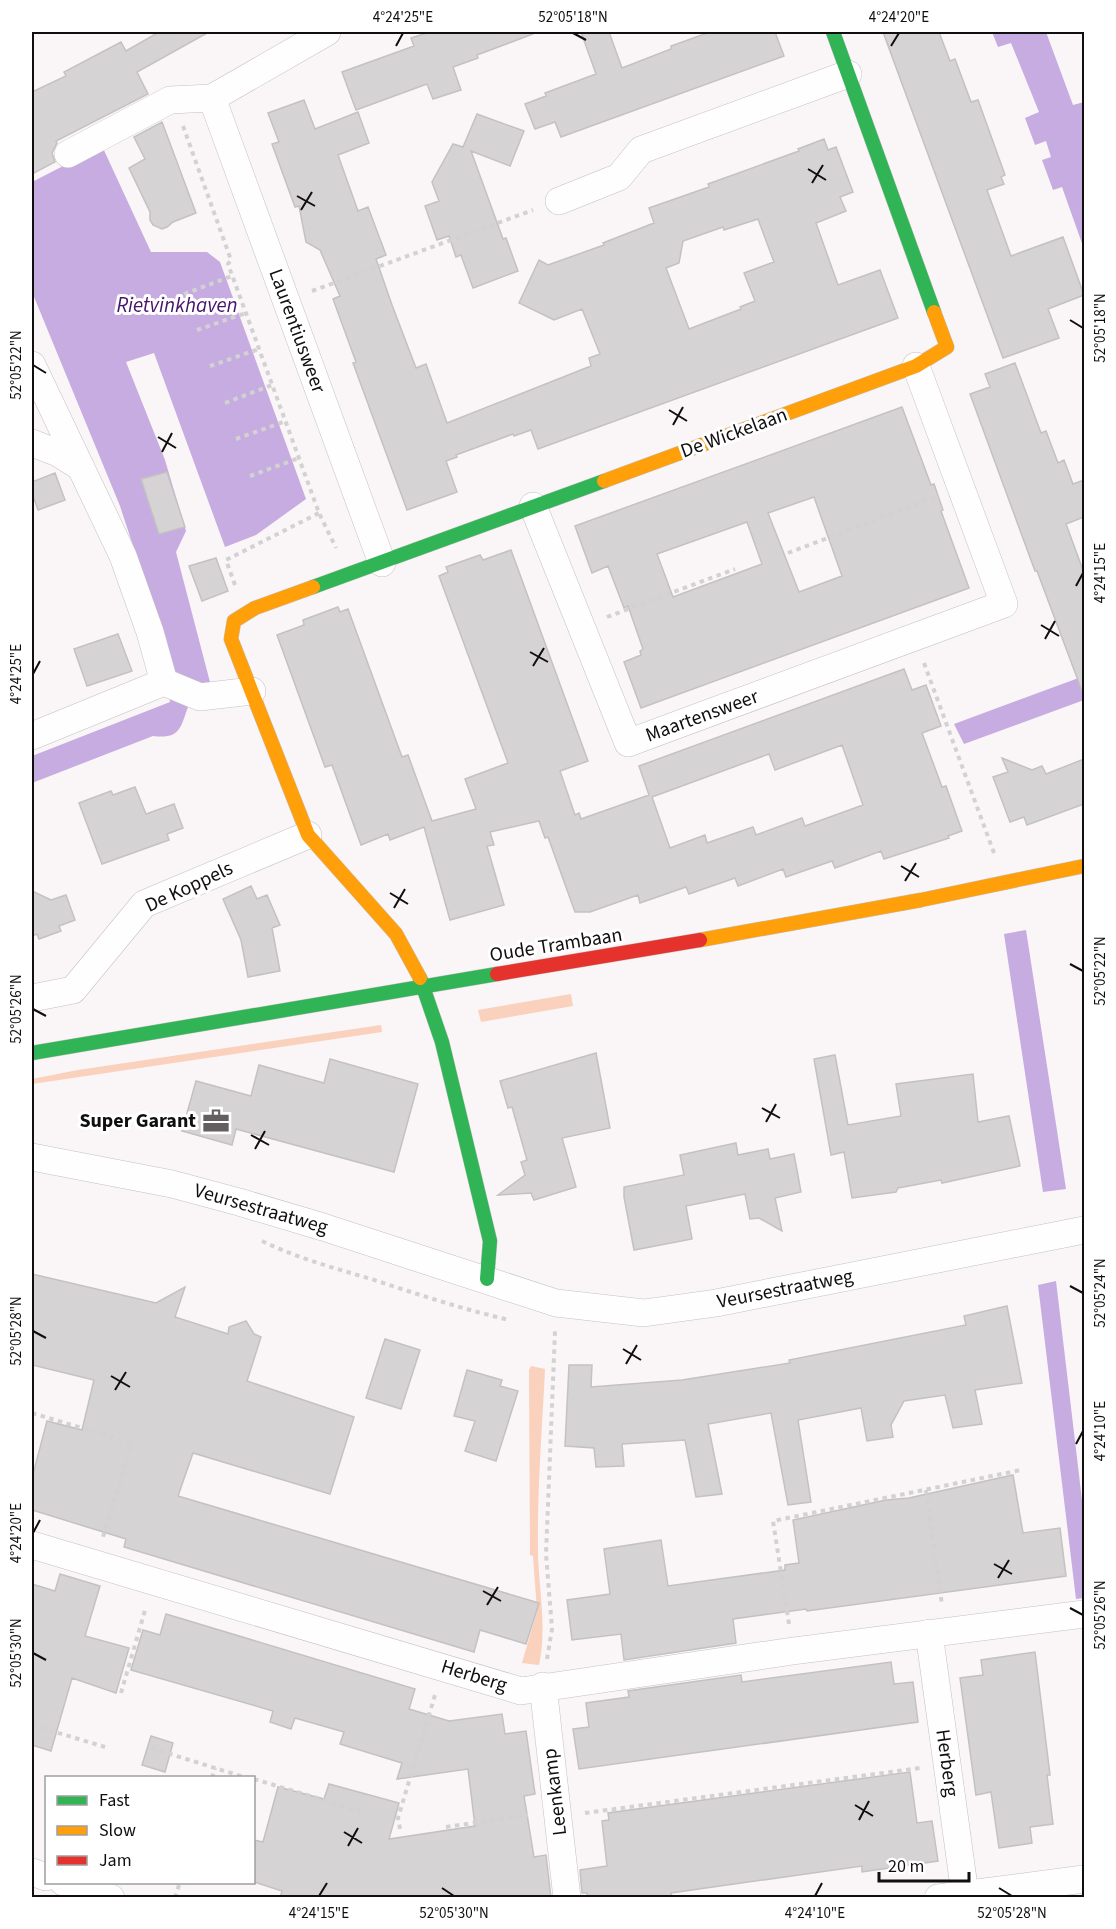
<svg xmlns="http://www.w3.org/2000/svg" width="1116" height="1929" font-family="'Source Sans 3',sans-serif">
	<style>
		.green { fill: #f9d1bc }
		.water { fill: #c6ace1 }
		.building { fill: #d6d3d4; stroke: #c4c1c3; stroke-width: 1.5; fill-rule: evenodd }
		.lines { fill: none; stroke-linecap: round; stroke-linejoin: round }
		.street-casing { stroke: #c5c1c3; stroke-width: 28 }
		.fast-casing { stroke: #c5c1c3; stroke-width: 15 }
		.slow-casing { stroke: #c5c1c3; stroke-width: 15 }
		.jam-casing { stroke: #c5c1c3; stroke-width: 15 }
		.path { stroke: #d3d2d2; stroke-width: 4; stroke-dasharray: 4.5 4.5; stroke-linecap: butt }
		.street { stroke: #fefefe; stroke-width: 27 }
		.fast { stroke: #30b455; stroke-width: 14 }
		.slow { stroke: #ff9f0a; stroke-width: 14 }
		.jam { stroke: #e5322d; stroke-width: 14 }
		.ticks { fill: none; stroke: #110e0f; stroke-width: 2 }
		.labels { text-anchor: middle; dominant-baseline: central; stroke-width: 6; stroke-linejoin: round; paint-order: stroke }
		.street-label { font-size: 20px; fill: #110e0f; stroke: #fff }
		.poi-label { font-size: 20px; font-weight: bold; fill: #110e0f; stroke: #fff; text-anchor: end }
		.water-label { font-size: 21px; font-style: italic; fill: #46146d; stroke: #fff }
		.neatline { fill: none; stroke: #110e0f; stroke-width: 2 }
		.ticks-label { font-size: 15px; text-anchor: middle; fill: #110e0f }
	</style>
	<rect width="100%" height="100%" fill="#faf5f7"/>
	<path class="green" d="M571,994L573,1006L481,1022L478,1010Z
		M381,1025L382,1032L32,1084V1079L78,1070Z
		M531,1366L545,1369C542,1430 537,1492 538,1554C539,1591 547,1628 539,1665L522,1663L537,1611L533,1556L530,1555L529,1370Z"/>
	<path class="water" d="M992,32H1046L1073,105L1084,102V249L1062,187L1053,190L1042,160L1051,157L1046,141L1035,145L1025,118L1039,112L1011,43L998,47Z
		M102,146L151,252H207L220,262L306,499L256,535L225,547L154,353L126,362L165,460L186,531L176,552L211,686L183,682L173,668L120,506L32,292V182Z
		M1084,676V700L964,744L954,724Z
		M169,694L174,700L188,707C180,729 180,739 153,736L32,783V756L170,702Z
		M1026,930L1066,1189L1043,1192L1004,934Z
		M1056,1281L1084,1517V1598L1076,1599L1038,1285Z"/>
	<path class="building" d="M159,32H209L137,72L148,94L56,141L57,143L52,153L55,162L32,174V92L66,76L64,72L121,42L126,51Z
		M430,32H533V34L477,55L478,58L453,67L461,90L433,99L427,84L356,110L342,72L414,46L411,38Z
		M581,32H609L622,68L671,49V46L710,32H775L784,56L561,137L555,122L535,129L525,104L546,96L545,93L596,74Z
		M883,32H939L950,61L955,59L971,102L978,100L1005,175L1001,177L1004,184L987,190L1011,256L1063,237L1084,295L1048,309L1059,338L1003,358Z
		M304,100L315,129L358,112L369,143L338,155L358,211L368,207L386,255L376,259L392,305L416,368L426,364L447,423L591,366L589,358L600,354L582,309L554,320L519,303L539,260L548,265L604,245L603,243L654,223L649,208L709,187L708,184L799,151L798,149L824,139L828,150L836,147L853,192L840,197L846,211L816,223L838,285L880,270L898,318L538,449L531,430L514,436L513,434L456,455L457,457L446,461L457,492L407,510L353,363L356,362L333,299L340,296L320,250L306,242L299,206L295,207L272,144L279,142L268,113ZM758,219L774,262L744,273L755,301L740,307L741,309L689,329L666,268L679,263L683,241L723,227L724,230Z
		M477,114L524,131L510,166L471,151L503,239L506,238L518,271L473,288L461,255L456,257L449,236L437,240L425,206L439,201L432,182L453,144L463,147Z
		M162,122L196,213L173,222L167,227L162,229L153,225L150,220V212L129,168L145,159L134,137Z
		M1015,363L1041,433L1046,431L1058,463L1064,460L1073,484L1084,480V517L1066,524L1084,573V690L1082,691L1037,571H1035L970,394L990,387L985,374Z
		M902,407L931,485L934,484L943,510L941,511L969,588L641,708L624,662L641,655L640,651L643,649L628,606L624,608L608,566L592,573L575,526ZM814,497L842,576L799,592L768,513ZM747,522L762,564L673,597L657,554Z
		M167,472L185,527L159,534L141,479Z
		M55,473L65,500L38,510L32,493V482Z
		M511,550L588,761L560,771L575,815L579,813L581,819L649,795L639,766L904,669L912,690L926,685L941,726L922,733L942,787L946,786L962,831L948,836L949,838L884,859L881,851L835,868L832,861L786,877L783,869L738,886L735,878L689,894L686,887L640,903L638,895L590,912H575L548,837L545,838L539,821L490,832L494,845L487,846L504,905L450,920L424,827L390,840L388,834L361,845L332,765L325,767L277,635L304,625L303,620L338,607L340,612L348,609L402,757L408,755L432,821L476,809L465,779L508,763L439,576L448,572L446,567L480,555L483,560ZM842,745L863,805L805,826L802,818L756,835L753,827L707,843L705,835L670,848L652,797L769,754L775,770Z
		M216,558L228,591L202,601L189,566Z
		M118,634L132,671L87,686L74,649Z
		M1002,758L1032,770L1042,766L1046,774L1084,759V804L1027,825L1024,817L1010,822L993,777L1008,772Z
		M135,787L146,814L174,804L183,828L167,834L169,840L102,864L79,803L111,791L113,795Z
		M251,886L257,899L267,895L280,925L272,928L280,971L248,977L241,940L223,899Z
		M32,891L51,900L66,895L75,920L59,926L61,931L39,939L37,934L32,936Z
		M596,1053L610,1128L562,1138L576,1187L534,1200L531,1193L498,1195L525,1175L521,1162L527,1160L512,1107L508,1108L500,1081Z
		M835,1055L848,1125L901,1116L896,1084L973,1074L978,1122L1009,1116L1020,1166L942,1183L941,1180L898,1188L896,1192L852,1198L844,1152L831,1155L814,1059Z
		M330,1059L418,1084L394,1172L236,1129L232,1145L182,1131L196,1081L251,1096L259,1065L324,1083Z
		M736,1143L738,1155L768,1149L770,1159L794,1154L801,1192L775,1198L782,1231L759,1218L750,1219L745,1194L686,1206L692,1239L634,1250L624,1197V1187L684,1175L680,1155Z
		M32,1274L156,1303L185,1287L175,1317L228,1334L229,1327L246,1321L254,1334L261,1337L247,1381L354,1417L330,1494L193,1453L178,1496L539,1603L526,1644L480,1630L474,1652L124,1547L126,1539L32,1510V1478L47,1421L82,1430L94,1380L32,1365Z
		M1007,1306L1022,1383L975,1390L982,1424L953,1428L945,1395L904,1401L891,1425L893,1437L867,1441L861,1408L798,1420L811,1502L788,1505L771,1413L708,1424L722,1494L696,1497L685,1440L622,1444L624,1466L596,1467L594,1448L565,1446L569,1365H592L591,1387L682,1380L790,1363L789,1360L966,1325L964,1316Z
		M385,1339L420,1350L401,1409L366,1398Z
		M467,1370L502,1380L500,1386L518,1391L496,1461L465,1451L475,1421L454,1416Z
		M1013,1475L1023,1533L1060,1528L1066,1576L807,1611L806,1609L733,1619L736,1643L624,1660L621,1634L572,1640L567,1600L610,1594L604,1549L661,1540L668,1586L785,1570V1565L799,1563L793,1520L886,1500L909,1498Z
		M60,1574L100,1586L85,1636L129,1648L116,1693L72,1678L51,1751L32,1745V1584L55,1591Z
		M166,1614L415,1689L409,1709L449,1721L502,1714L505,1734L526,1731L535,1794L524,1796L534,1857L546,1855L551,1898H280L282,1891L254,1882V1840L263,1842L278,1787L324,1799L329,1784L399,1803L389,1839L475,1826L468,1769L397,1779L402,1763L340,1744L344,1732L295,1718L291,1729L270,1722L273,1711L131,1670L143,1630L160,1635Z
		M1035,1652L1050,1775H1047L1053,1824L1030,1827L1032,1843L999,1848L991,1792L976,1795L960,1678L983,1675L981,1660Z
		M891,1662L894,1684L913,1682L918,1722L579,1769L573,1729L589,1727L586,1703L629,1697L628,1691L741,1675L742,1682Z
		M151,1736L173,1743L165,1772L142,1765Z
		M910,1772L917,1823L932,1821L938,1861L862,1872V1866L671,1893L672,1898H588L587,1893H582L580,1870L607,1866L602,1821L609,1820L608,1813Z"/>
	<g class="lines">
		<defs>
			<path id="street" d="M327,32L212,98L382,563
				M68,154L170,100L212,98
				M559,201L619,177L641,150L848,74
				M32,365L123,556L150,632L164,682L200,697L252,691
				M32,443L58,453L79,466
				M533,506L628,743L1004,604L916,366
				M32,736L164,682
				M32,998L73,990L144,904L308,835
				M32,1157L172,1184L239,1202L323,1227L556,1303L644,1313L716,1303L1084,1230
				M32,1545L521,1691L793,1651L1084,1614
				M929,1633L965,1894
				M543,1686L567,1898
				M32,1872L46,1877
				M63,1882L111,1898
				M938,1898L1084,1879"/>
			<path id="fast" d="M833,32L934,312
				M313,587L604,481
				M420,978L442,1042L490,1241L487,1279
				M32,1053L497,974"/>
			<path id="slow" d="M604,481L916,366L947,347L934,312
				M313,587L255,608L234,621L231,639L308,835L396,934L420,978
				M700,940L921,900L1084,866"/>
			<path id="jam" d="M497,974L700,940"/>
		</defs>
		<use href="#street" class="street-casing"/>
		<use href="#fast" class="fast-casing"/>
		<use href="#slow" class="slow-casing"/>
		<use href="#jam" class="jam-casing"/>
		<path class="path" d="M183,126L231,260L228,264L319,513L336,548
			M312,291L533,210
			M184,294L232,276
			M197,330L246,313
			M210,366L259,349
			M225,403L272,385
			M236,439L286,421
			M250,476L299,458
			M788,553L936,497
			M235,585L226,560L319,513
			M607,617L735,569
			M924,663L994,853
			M262,1241C297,1258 334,1268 371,1279C417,1294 462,1309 509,1320
			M32,1413L132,1443L103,1537
			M926,1490L942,1605
			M789,1624L773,1521L1021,1470
			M547,1659L552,1629L546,1554L555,1331
			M121,1693L146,1607
			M32,1725L105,1747
			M151,1748L247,1778
			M212,1778L215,1768
			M254,1779L360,1811
			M585,1813L920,1768
			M446,1827L528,1815
			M400,1829L398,1818L435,1695
			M175,1898L180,1882"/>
		<use href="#street" class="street"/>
		<use href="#fast" class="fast"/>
		<use href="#slow" class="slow"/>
		<use href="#jam" class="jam"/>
	</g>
	<path class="ticks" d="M573,33L586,40M396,46L403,33M891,46L899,33M808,169L826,180M812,183L823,165M297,196L315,206M301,210L312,192M1070,320L1083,328M33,365L46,373M669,410L687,421M673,425L683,407M158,437L176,448M162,452L172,433M1076,586L1083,573M1041,625L1059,636M1045,639L1055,621M530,652L548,662M533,666L544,648M33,674L40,661M901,866L919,877M905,881L916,863M390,893L408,904M394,908L405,889M1070,964L1083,971M33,1009L46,1016M762,1108L780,1118M766,1122L776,1104M251,1135L269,1145M255,1149L265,1131M1070,1286L1083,1293M33,1331L46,1338M623,1349L641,1360M626,1364L637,1345M111,1376L130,1387M115,1390L126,1372M1076,1444L1083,1431M33,1533L40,1520M994,1564L1012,1574M998,1578L1009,1560M483,1591L501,1601M487,1605L498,1587M1070,1608L1083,1615M33,1653L46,1660M855,1805L873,1816M859,1820L869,1801M344,1832L362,1843M348,1846L358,1828M442,1888L454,1896M999,1888L1012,1896M319,1896L327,1883M815,1896L822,1883"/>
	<defs>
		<symbol id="office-bare" viewBox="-9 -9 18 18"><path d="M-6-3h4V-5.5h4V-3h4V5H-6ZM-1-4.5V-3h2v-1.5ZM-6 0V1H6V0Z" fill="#635f60" stroke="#fff" stroke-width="2.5" paint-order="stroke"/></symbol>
	</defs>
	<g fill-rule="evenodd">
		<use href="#office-bare" x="197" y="1102" width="38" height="38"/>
	</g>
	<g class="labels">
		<g class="street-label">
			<text transform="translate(297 331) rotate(70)">Laurentiusweer</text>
			<text transform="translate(734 433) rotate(-20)">De Wickelaan</text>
			<text transform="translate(702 716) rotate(-20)">Maartensweer</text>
			<text transform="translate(189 887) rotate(-25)">De Koppels</text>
			<text transform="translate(556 945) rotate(-9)">Oude Trambaan</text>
			<text transform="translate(261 1209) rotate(16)">Veursestraatweg</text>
			<text transform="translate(785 1289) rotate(-11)">Veursestraatweg</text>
			<text transform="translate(474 1676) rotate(17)">Herberg</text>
			<text transform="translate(947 1763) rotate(82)">Herberg</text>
			<text transform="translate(555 1792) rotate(-97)">Leenkamp</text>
		</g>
		<g class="poi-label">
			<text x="196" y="1121">Super Garant</text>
		</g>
		<g class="water-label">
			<text x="177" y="305">Rietvinkhaven</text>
		</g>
	</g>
	<rect width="1116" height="1929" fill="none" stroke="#ffffff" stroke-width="66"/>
	<rect x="45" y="1776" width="210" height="108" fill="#ffffff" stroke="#a09f9f" stroke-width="1.5"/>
	<rect x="57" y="1796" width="30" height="9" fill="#30b455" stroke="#a09f9f" stroke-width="1.5"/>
	<text x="99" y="1806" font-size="18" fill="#110e0f">Fast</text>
	<rect x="57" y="1826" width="30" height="9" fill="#ff9f0a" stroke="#a09f9f" stroke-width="1.5"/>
	<text x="99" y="1836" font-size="18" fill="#110e0f">Slow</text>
	<rect x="57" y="1856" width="30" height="9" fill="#e5322d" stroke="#a09f9f" stroke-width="1.5"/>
	<text x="99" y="1866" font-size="18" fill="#110e0f">Jam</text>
	<path d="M879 1872v9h90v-9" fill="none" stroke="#110e0f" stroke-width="3"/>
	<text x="888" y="1872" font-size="18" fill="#110e0f" stroke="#ffffff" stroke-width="4.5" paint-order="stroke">20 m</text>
	<rect x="33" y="33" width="1050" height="1863" class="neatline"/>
	<g class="ticks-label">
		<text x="403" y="22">4°24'25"E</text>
		<text x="573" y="22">52°05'18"N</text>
		<text x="899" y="22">4°24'20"E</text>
		<text transform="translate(1100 328) rotate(-90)" y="5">52°05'18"N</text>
		<text transform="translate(16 365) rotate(-90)" y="5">52°05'22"N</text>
		<text transform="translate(1100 573) rotate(-90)" y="5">4°24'15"E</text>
		<text transform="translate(16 674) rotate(-90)" y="5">4°24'25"E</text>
		<text transform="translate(1100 971) rotate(-90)" y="5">52°05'22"N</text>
		<text transform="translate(16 1009) rotate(-90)" y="5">52°05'26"N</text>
		<text transform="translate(1100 1293) rotate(-90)" y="5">52°05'24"N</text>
		<text transform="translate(16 1331) rotate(-90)" y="5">52°05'28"N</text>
		<text transform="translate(1100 1431) rotate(-90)" y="5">4°24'10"E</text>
		<text transform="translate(16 1533) rotate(-90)" y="5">4°24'20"E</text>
		<text transform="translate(1100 1615) rotate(-90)" y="5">52°05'26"N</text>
		<text transform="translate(16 1653) rotate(-90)" y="5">52°05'30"N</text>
		<text x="319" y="1918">4°24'15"E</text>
		<text x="454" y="1918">52°05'30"N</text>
		<text x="815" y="1918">4°24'10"E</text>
		<text x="1012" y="1918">52°05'28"N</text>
	</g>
</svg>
